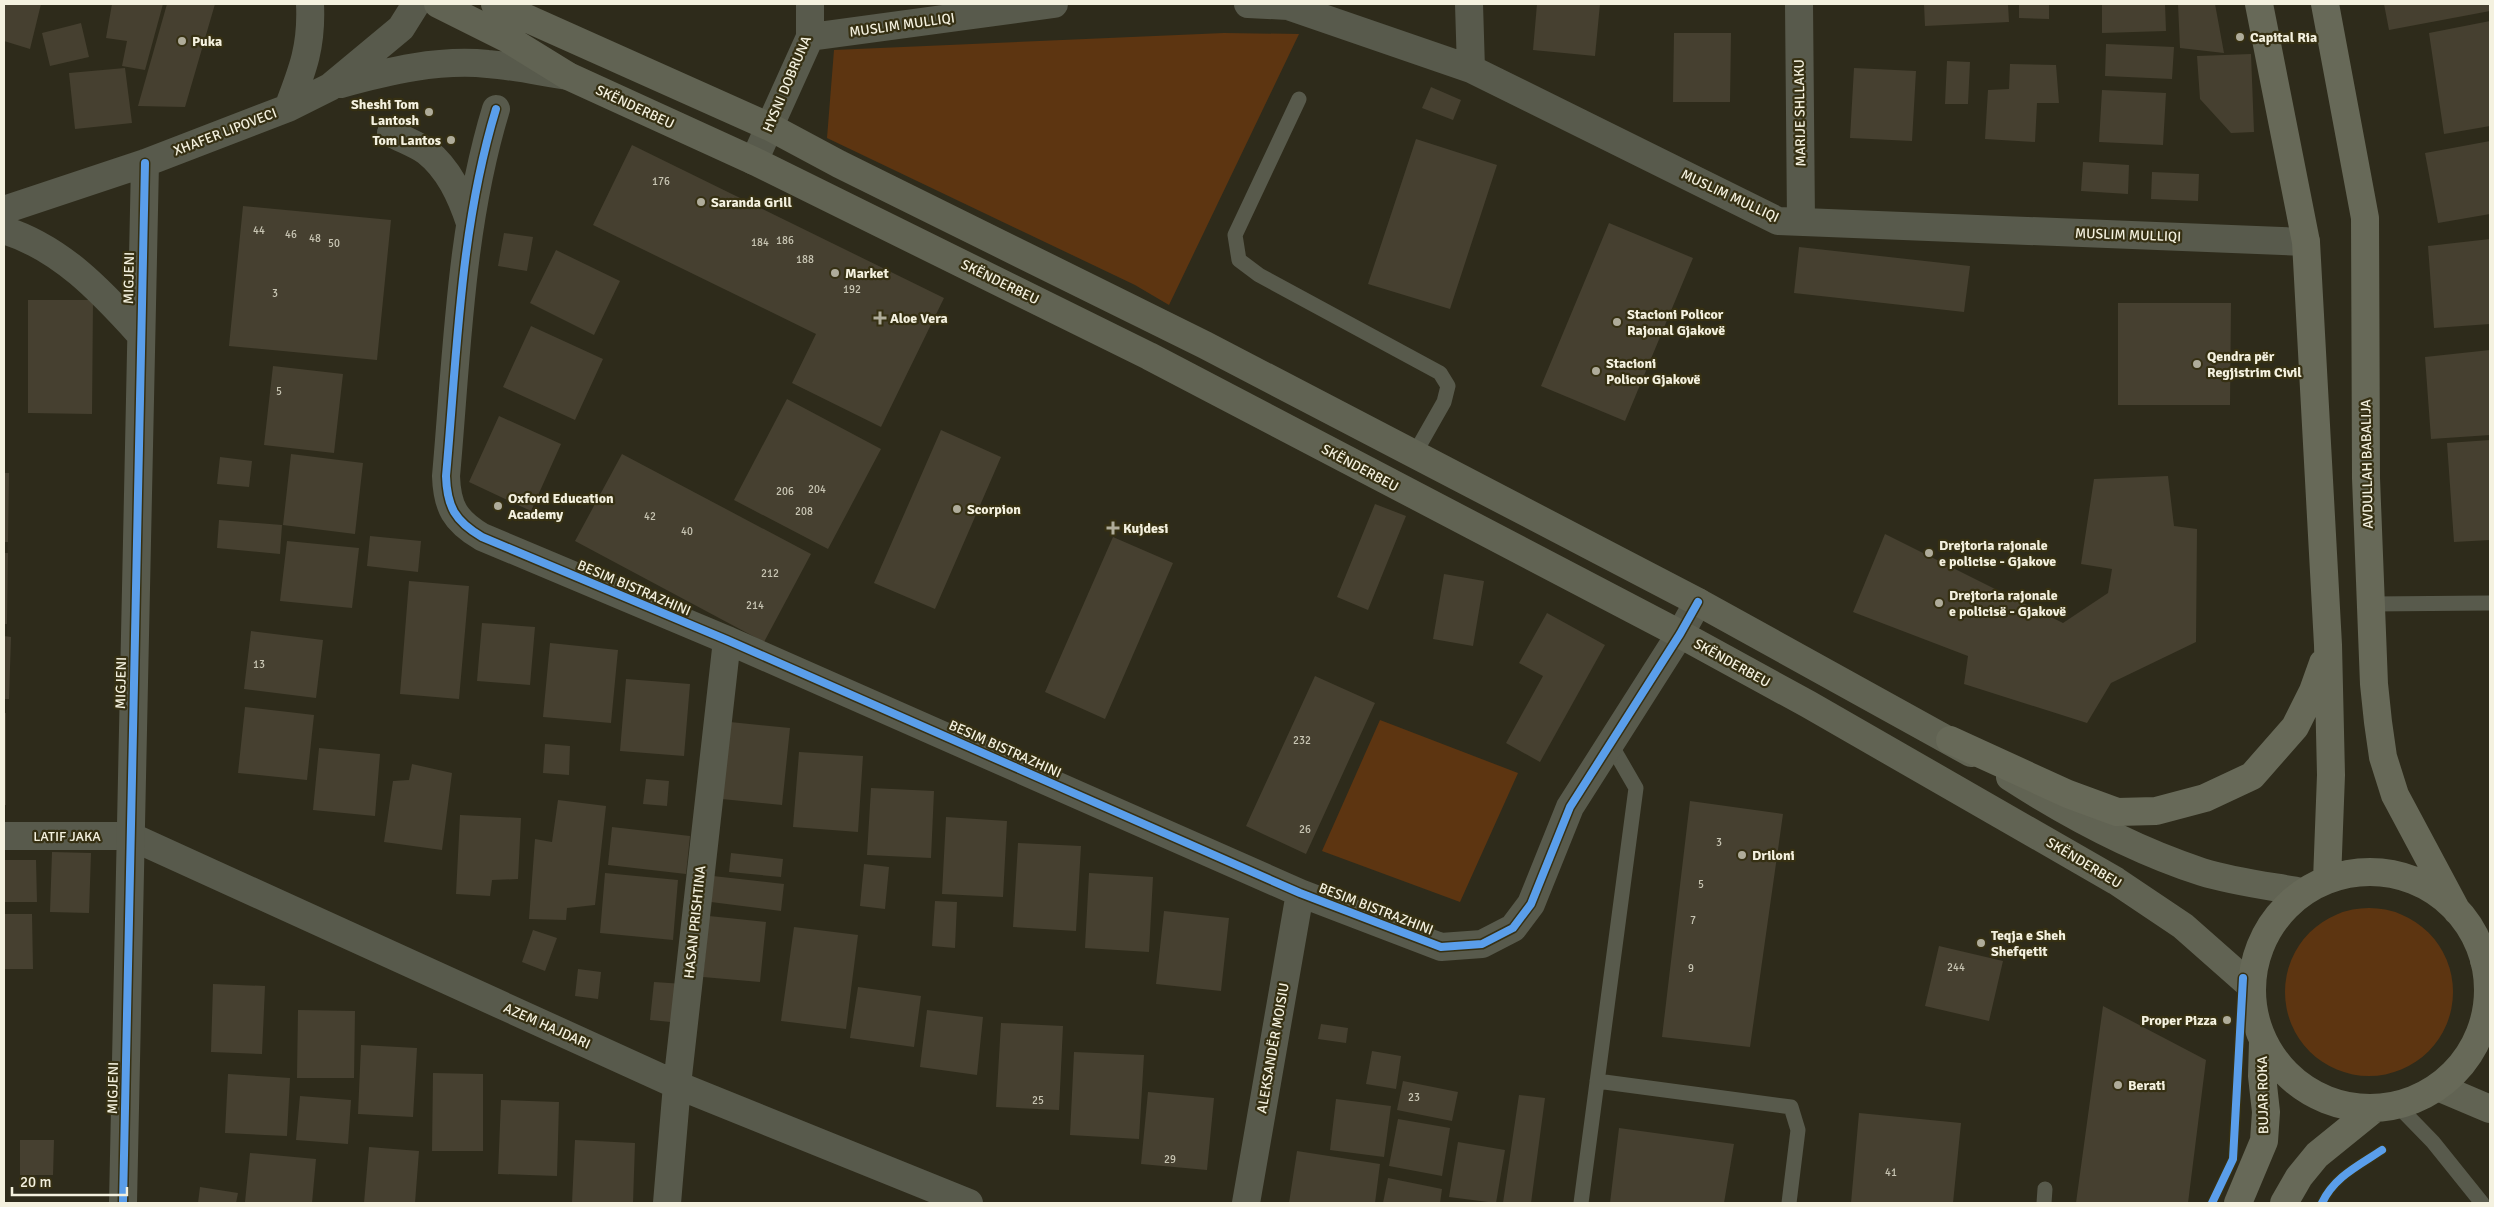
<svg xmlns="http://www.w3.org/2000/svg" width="2494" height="1207" font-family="Signika,sans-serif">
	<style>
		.green { fill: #5d3511 }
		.building { fill: #464030 }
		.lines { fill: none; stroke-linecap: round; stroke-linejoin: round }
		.service { stroke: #585a4c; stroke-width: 15 }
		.minor { stroke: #585a4c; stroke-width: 28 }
		.tertiary { stroke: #585a4c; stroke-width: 28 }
		.secondary { stroke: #616353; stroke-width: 28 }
		.primary { stroke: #676958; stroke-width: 28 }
		.cycleway-casing { stroke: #363013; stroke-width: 11 }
		.cycleway { stroke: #5a9eea; stroke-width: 8 }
		.poi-dot { fill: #afac9a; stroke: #363013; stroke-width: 2 }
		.labels { text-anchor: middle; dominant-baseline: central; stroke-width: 4.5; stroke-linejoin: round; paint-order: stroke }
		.number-label { font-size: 11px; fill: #c8c5b3 }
		.street-label { font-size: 14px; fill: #f4f1df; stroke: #363013 }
		.poi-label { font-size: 14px; font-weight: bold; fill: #f4f1df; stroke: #363013; text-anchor: start }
	</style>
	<rect width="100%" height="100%" fill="#2e2b1b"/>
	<path class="green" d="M1224,33L1299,34L1169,305L1135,285L827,138L834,50Z
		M1380,720L1518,773L1460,902L1322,851Z
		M2285 992a84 84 0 1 1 168 0a84 84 0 1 1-168 0Z"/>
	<path class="building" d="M4,4H41L30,49L4,41Z
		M112,4H163L145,70L122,66L127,41L106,38Z
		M167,4H215L185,107L138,106Z
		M1537,4H1600L1595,56L1533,50Z
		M1924,4H2008L2009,22L1925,26Z
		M2019,4H2049V19L2019,18Z
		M2102,4H2165L2166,31L2102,33Z
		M2178,4H2215L2224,53L2180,48Z
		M2384,4H2490V11L2389,30Z
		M2490,21V126L2444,134L2429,33Z
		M81,23L89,57L50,66L42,33Z
		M1674,33H1731L1730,102H1673Z
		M2106,44L2174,47L2172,79L2105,76Z
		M2251,54L2254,132L2231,133L2200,99L2197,56Z
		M1947,61L1970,62L1968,104H1945Z
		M2010,64L2056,65L2059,103H2037L2035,142L1985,139L1988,90L2009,89Z
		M125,68L132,123L75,129L69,73Z
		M1854,68L1916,71L1912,141L1850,138Z
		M1431,87L1461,100L1453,120L1422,108Z
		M2102,90L2166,93L2163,145L2099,142Z
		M1416,139L1497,165L1450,309L1368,284Z
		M2490,141V214L2438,223L2425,153Z
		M632,145L944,298L881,427L792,383L816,334L593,225Z
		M2083,162L2129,165L2128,194L2081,191Z
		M2152,172L2199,174L2198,201L2151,199Z
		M243,206L391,220L377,360L229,346Z
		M1609,223L1693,258L1625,421L1541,386Z
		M504,233L533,237L527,271L498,266Z
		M2490,239V324L2434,328L2428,246Z
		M1799,247L1970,266L1964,312L1794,293Z
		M556,250L620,281L594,335L530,303Z
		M28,300H93L92,414L28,413Z
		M2118,303H2231L2230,405H2118Z
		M531,326L603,359L575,420L503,387Z
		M2490,350V435L2431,439L2425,357Z
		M273,366L343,374L334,453L264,445Z
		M787,399L881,449L828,549L734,500Z
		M499,416L561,444L531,511L469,482Z
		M941,430L1001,457L935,609L874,583Z
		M2490,440V540L2454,542L2447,443Z
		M291,454L363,463L355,534L283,525Z
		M622,454L811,554L764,642L575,541Z
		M220,457L252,461L249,487L217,484Z
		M4,473H9L8,542H4Z
		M2168,476L2174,526L2197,529L2196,642L2111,683L2087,723L1964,684L1968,656L1853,612L1885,534L2063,623L2108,593L2112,569L2081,564L2094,479Z
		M1375,504L1406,516L1368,610L1337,597Z
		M219,520L282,525L280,554L217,548Z
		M370,536L421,541L418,572L367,566Z
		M1113,537L1173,563L1105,719L1045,692Z
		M287,541L359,548L352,608L280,601Z
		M4,553H8L7,624H4Z
		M1444,574L1484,581L1473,646L1433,639Z
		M409,581L469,586L459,699L400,694Z
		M1547,613L1605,645L1540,762L1506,743L1543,676L1519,663Z
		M482,623L535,627L530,685L477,681Z
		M251,631L323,640L316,698L244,689Z
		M4,636L11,637L9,699H4Z
		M550,643L618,650L611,723L543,717Z
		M1315,676L1375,703L1306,854L1246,826Z
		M626,679L690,684L684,756L620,751Z
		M245,707L314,715L307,780L238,773Z
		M4,713H6V805H4Z
		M730,722L790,728L782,805L722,799Z
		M545,744L570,746L569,775L543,773Z
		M319,748L380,754L375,816L313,810Z
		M799,752L863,756L858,832L793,827Z
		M412,764L452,773L442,850L384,842L393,781L409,780Z
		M646,779L669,781L667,806L643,804Z
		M871,788L934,791L931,858L867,855Z
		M558,800L606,806L595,905L567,908L566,920L529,919L535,839L552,842Z
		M1690,801L1783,814L1750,1047L1662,1037Z
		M460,815L521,818L518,879L492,880L490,896L456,894Z
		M946,817L1007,821L1003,897L942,894Z
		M612,827L690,836L686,874L608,865Z
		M1018,843L1081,846L1076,931L1013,927Z
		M52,852L91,853L89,913L50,912Z
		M731,853L783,859L781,877L729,872Z
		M4,860H36L37,902H4Z
		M864,864L889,867L885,909L860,906Z
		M605,873L678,880L673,940L600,933Z
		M1089,873L1153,877L1149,952L1085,948Z
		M713,876L784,884L781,911L711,902Z
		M935,901L957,902L955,948L932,946Z
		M1164,911L1229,918L1221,991L1156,984Z
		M4,914H32L33,969H4Z
		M709,916L766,922L760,982L703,977Z
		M794,927L858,935L846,1029L781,1021Z
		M533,930L557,938L545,971L522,962Z
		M1939,946L2003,961L1989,1021L1925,1006Z
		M578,969L601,972L598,999L575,996Z
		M654,982L684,984L681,1023L650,1020Z
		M213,984L265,986L262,1054L211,1052Z
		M858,987L921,996L914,1047L850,1038Z
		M2103,1006L2206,1060L2188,1203H2076Z
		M298,1010L355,1011L354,1078H297Z
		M927,1010L983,1017L977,1075L920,1067Z
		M1001,1023L1063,1026L1059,1110L996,1107Z
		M1321,1024L1348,1028L1346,1043L1318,1039Z
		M361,1045L417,1048L413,1117L358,1114Z
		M1372,1051L1401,1056L1396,1089L1366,1084Z
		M1074,1052L1144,1055L1139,1139L1070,1135Z
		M433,1073L483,1074V1151H432Z
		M228,1074L290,1078L287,1136L225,1133Z
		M1403,1081L1458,1092L1452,1121L1397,1110Z
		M1148,1092L1214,1098L1207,1170L1141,1164Z
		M1519,1095L1545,1098L1531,1203H1503Z
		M300,1096L351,1100L348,1144L296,1140Z
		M1336,1099L1391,1106L1384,1157L1330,1150Z
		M501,1100L559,1102L557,1176L498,1174Z
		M1859,1113L1961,1123L1953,1203H1851Z
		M1398,1119L1450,1128L1442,1176L1389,1166Z
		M1619,1128L1734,1144L1724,1203H1610Z
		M20,1140H54L53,1175H20Z
		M575,1140L635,1143L633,1203H572Z
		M1458,1142L1505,1150L1496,1203L1449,1197Z
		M369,1147L419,1151L415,1203H364Z
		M1297,1151L1380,1164L1375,1203H1289Z
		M250,1153L316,1159L312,1203L245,1202Z
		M1388,1178L1442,1189L1440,1203H1383Z
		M200,1187L238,1193L236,1203H198Z"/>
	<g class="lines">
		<path class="service" d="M1299,99L1235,235L1239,260L1259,275L1440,373L1448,386L1444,402L1415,453
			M2371,604L2490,603
			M1597,1081L1791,1107L1798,1130L1789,1203
			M2397,1105L2433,1142L2482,1203
			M1581,1203L1636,788L1610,743
			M2044,1203L2045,1189"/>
		<path class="minor" d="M1248,4L1288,6L1471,69L1778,221L2306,242
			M1469,4L1471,69
			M1799,4L1801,222
			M810,37L1054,4
			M496,109C460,227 457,354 446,476C447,507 455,521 482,537L727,640L1300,893L1441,947L1482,944L1513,928L1531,904L1570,807L1680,634L1698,602
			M391,133C402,139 416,144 426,151C449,169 461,196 470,223
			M754,161L810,37V4
			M4,836H130L677,1085L969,1203
			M667,1203L677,1085L727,640
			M1246,1203L1300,893"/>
		<path class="tertiary" d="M341,84C388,71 439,59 488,64C515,66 541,72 568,76
			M288,108C303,69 312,46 310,4
			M4,210L145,163L288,108L330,87L401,28L416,4
			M4,230C61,248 101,291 140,334
			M123,1203L145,163"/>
		<path class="secondary" d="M438,4L508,39L568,76L754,161L1149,356L1680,634L1808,704L2116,881L2183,926L2251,986
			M495,4L770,127L839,164L1205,345L1698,602L1971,753
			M2010,777C2069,815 2134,850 2202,872C2234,882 2270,886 2303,892
			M2484,960L2490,970
			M2438,1087L2490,1109"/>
		<path class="primary" d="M2259,4L2306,242L2328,645L2331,775L2327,880
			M2325,4L2365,218L2366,478L2374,684L2378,722L2383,757L2395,795L2457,911
			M1950,740L2068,794L2117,812L2156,811L2205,798L2252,776L2295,727L2313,691L2323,663
			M2252 990a118 118 0 1 1 236 0a118 118 0 1 1-236 0Z
			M2238,1203L2264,1141L2266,1112L2262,1076L2263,1042
			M2284,1203L2299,1177L2317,1155L2375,1108"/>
		<defs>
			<path id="cycleway" d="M496,109C460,227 457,354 446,476C447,507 455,521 482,537L727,640L1300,893L1441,947L1482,944L1513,928L1531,904L1570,807L1680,634L1698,602
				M123,1203L145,163
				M2212,1203L2233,1159L2243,978
				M2322,1203C2334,1177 2358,1166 2382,1150"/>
		</defs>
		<use href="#cycleway" class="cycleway-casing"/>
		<use href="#cycleway" class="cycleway"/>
	</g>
	<g class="poi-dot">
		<circle cx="2240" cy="37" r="5"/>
		<circle cx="182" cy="41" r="5"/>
		<circle cx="429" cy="112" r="5"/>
		<circle cx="451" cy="140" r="5"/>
		<circle cx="701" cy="202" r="5"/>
		<circle cx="835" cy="273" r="5"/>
		<path d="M877.5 310.5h5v5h5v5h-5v5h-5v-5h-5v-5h5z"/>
		<circle cx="1617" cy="322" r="5"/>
		<circle cx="2197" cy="364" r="5"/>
		<circle cx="1596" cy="371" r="5"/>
		<circle cx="498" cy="506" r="5"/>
		<circle cx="957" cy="509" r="5"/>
		<path d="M1110.5 520.5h5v5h5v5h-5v5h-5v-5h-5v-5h5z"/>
		<circle cx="1929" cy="553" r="5"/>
		<circle cx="1939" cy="603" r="5"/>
		<circle cx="1742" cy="855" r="5"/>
		<circle cx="1981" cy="943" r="5"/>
		<circle cx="2227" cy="1020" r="5"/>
		<circle cx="2118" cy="1085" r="5"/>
	</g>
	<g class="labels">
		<g class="number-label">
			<text x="661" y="181">176</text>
			<text x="259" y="230">44</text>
			<text x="291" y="234">46</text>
			<text x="315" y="238">48</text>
			<text x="785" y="240">186</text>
			<text x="760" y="242">184</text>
			<text x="334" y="243">50</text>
			<text x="805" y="259">188</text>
			<text x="852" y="289">192</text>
			<text x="275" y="293">3</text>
			<text x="279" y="391">5</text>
			<text x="817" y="489">204</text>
			<text x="785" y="491">206</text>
			<text x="804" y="511">208</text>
			<text x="650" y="516">42</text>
			<text x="687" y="531">40</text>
			<text x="770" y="573">212</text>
			<text x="755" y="605">214</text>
			<text x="259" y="664">13</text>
			<text x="1302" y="740">232</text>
			<text x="1305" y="829">26</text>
			<text x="1719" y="842">3</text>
			<text x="1701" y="884">5</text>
			<text x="1693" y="920">7</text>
			<text x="1956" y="967">244</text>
			<text x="1691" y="968">9</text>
			<text x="1414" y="1097">23</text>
			<text x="1038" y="1100">25</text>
			<text x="1170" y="1159">29</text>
			<text x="1891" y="1172">41</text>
		</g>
		<g class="street-label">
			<text transform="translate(902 25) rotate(-8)">MUSLIM MULLIQI</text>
			<text transform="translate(787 84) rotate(-67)">HYSNI DOBRUNA</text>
			<text transform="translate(635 107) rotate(25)">SKËNDERBEU</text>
			<text transform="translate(1800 113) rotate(-91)">MARIJE SHLLAKU</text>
			<text transform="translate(225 132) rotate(-21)">XHAFER LIPOVECI</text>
			<text transform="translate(1730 196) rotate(25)">MUSLIM MULLIQI</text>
			<text transform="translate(2128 235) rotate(2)">MUSLIM MULLIQI</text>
			<text transform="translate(129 278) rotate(-89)">MIGJENI</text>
			<text transform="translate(1000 282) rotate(26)">SKËNDERBEU</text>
			<text transform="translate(2367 464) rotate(-91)">AVDULLAH BABALIJA</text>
			<text transform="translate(1360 468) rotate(28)">SKËNDERBEU</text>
			<text transform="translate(634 588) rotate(23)">BESIM BISTRAZHINI</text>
			<text transform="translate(1732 663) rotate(29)">SKËNDERBEU</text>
			<text transform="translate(121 683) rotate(-89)">MIGJENI</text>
			<text transform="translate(1005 749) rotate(24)">BESIM BISTRAZHINI</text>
			<text x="67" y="836">LATIF JAKA</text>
			<text transform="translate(2084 863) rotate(31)">SKËNDERBEU</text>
			<text transform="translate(1376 909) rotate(21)">BESIM BISTRAZHINI</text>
			<text transform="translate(695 922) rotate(-84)">HASAN PRISHTINA</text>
			<text transform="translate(547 1026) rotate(24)">AZEM HAJDARI</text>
			<text transform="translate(1273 1048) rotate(-80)">ALEKSANDËR MOISIU</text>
			<text transform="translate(113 1088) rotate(-89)">MIGJENI</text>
			<text transform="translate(2263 1095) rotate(-91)">BUJAR ROKA</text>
		</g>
		<g class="poi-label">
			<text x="2250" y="37">Capital Ria</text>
			<text x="192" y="41">Puka</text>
			<text x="419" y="104" text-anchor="end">Sheshi Tom<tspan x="419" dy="16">Lantosh</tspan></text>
			<text x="441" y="140" text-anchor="end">Tom Lantos</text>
			<text x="711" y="202">Saranda Grill</text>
			<text x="845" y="273">Market</text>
			<text x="1627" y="314">Stacioni Policor<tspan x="1627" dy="16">Rajonal Gjakovë</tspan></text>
			<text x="890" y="318">Aloe Vera</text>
			<text x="2207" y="356">Qendra për<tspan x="2207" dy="16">Regjistrim Civil</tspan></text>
			<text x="1606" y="363">Stacioni<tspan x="1606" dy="16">Policor Gjakovë</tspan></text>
			<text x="508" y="498">Oxford Education<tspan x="508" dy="16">Academy</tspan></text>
			<text x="967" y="509">Scorpion</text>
			<text x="1123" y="528">Kujdesi</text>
			<text x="1939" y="545">Drejtoria rajonale<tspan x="1939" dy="16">e policise - Gjakove</tspan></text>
			<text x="1949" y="595">Drejtoria rajonale<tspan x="1949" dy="16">e policisë - Gjakovë</tspan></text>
			<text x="1752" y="855">Driloni</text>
			<text x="1991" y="935">Teqja e Sheh<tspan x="1991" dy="16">Shefqetit</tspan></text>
			<text x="2217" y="1020" text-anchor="end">Proper Pizza</text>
			<text x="2128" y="1085">Berati</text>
		</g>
	</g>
	<rect width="2494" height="1207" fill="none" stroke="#f4f1df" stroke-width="10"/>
	<path d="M12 1187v8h115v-8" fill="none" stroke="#f4f1df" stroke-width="2.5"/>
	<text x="20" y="1187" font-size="15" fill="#f4f1df" stroke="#363013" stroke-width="4" paint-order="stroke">20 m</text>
</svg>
